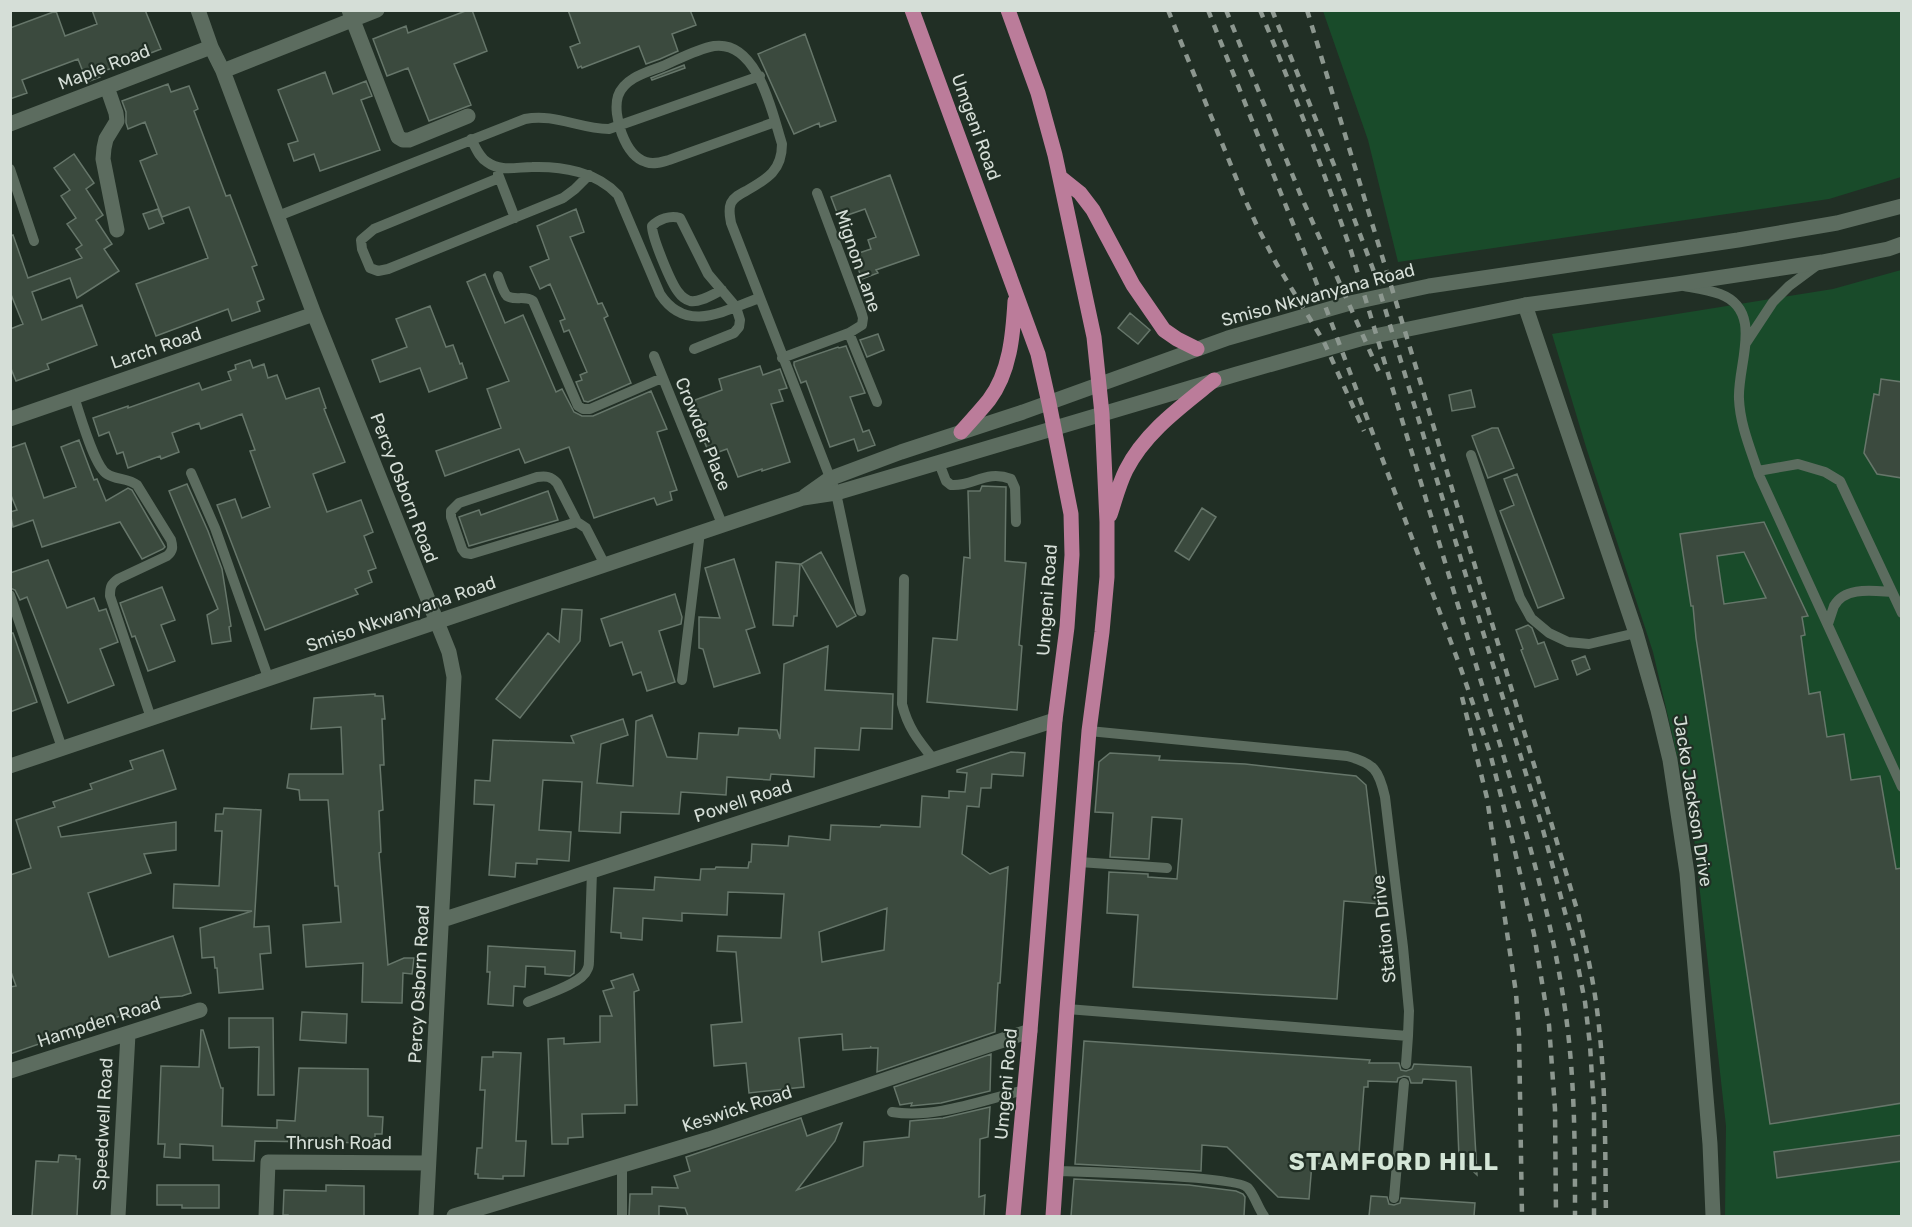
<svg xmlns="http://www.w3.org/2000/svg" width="1912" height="1227" font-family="Rubik,sans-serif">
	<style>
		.green { fill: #194b2a }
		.building { fill: #3b4a3e; stroke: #66766a; stroke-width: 1.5; fill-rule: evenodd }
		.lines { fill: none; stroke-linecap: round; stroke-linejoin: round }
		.lane { stroke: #5c6c5f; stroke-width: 10 }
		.street { stroke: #5c6c5f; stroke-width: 15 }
		.secondary { stroke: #5c6c5f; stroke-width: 15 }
		.primary { stroke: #bb7c9a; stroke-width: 15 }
		.rail { stroke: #8c978f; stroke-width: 4.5; stroke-dasharray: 8 8; stroke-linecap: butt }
		.labels { text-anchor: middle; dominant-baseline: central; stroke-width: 4.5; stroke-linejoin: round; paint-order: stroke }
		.street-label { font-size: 18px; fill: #d5ded7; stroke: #212f25 }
		.district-label { font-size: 24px; font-weight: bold; letter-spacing: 1.5px; fill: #d4e6d7; stroke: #212f25 }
	</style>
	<rect width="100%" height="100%" fill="#212f25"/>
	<path class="green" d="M1323,11H1901V177L1829,199L1398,262L1368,140Z
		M1901,270V1216H1725L1726,1126L1692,820L1653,652L1586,447L1552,334L1833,289Z"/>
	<path class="building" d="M92,10H145L161,49L99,73L100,77L87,82L78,59L22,80L27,93L10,99V28L56,11L65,36L97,24Z
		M468,10H472L487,51L454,64L471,105L429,121L408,68L387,76L373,39L406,26L408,33Z
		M568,10H690L696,25L672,34L678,51L660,59L646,64L639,46L582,68L581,66L578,68L570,47L580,43Z
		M805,34L836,121L820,127L819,123L794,134L758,54Z
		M684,65L685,68L652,80L651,78Z
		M325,72L333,94L366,81L372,96L361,100L380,150L320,171L314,154L294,161L288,144L298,141L278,90Z
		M168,84L171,92L189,86L198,109L194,111L226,196L230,195L257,265L252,267L264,299L257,302L260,311L232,321L228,309L156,336L136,284L208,258L189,207L162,217L140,161L157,154L145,122L128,129L126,123V112L122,101Z
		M74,154L94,183L86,189L103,215L96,220L112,244L104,249L119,271L77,298L70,278L32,292L42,320L82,305L97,345L47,364L49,369L16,381L10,366V329L23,324L10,292V236L13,235L28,278L82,258L76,249L82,245L67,224L76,218L61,196L70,190L54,168Z
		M890,175L919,255L876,270L878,273L862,279L853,255L871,249L868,240L876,237L865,209L839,218L831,197Z
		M158,209L164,223L149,229L143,214Z
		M576,209L584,232L570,237L598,304L602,303L608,316L604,318L631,383L588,402L584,401L576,382L582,380L580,375L587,372L569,330L564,332L560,321L565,319L550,284L540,289L530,267L549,259L537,226Z
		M485,274L505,323L523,315L556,392L562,389L574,412L582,416H593L651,391L667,429L657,432L677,490L670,492L672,500L657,505L654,498L594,518L569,447L525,463L519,449L445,476L436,451L501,428L487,389L509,381L467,282Z
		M430,306L446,347L453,345L460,364L462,363L467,378L429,392L420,368L380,382L372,360L407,347L396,319Z
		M1130,313L1150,330L1138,344L1118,328Z
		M878,334L884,350L867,357L860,340Z
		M846,346L865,393L850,397L863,432L869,430L875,445L858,451L854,439L830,447L806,381L801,383L794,365V362L838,347L839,348Z
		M250,360L253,368L264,364L268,378L277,375L286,399L319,388L326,408L324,409L345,462L313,474L327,512L361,500L373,532L364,536L376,568L368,571L372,582L355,589L358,594L265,630L217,505L235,499L242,518L270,507L250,451L255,450L242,414L201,429L199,423L172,433L179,452L161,459L160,456L128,468L123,452L117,454L109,432L99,436L93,418L128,406V408L199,383L202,390L231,380L228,372L236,369L235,365Z
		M760,366L763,375L780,369L787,388L779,390L783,401L771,404L790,462L762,471V469L738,477L727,449L710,455L698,427L696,428L687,403L722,390L719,379Z
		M1881,379L1902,382V478L1877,474L1864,453L1874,394L1879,395Z
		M1471,390L1475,407L1452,411L1449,395Z
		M1492,428H1498L1514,468L1488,478L1472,436Z
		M79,440L94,480L97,479L106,501L128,488L132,490L165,547L163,549L142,559L120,522L42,547L33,520L13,527L10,512L17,510L10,493V448L25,443L44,498L76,487L61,447Z
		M1517,474L1564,598L1538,608L1500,511L1514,505L1504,479Z
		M187,484L208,531L222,569L231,626L229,627L231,641L212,644L207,615L218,609L169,491Z
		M982,486L1006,487L1005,561L1026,563L1019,645L1022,646L1017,710L927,702L933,638L957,640L964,557L970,558L968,491H980Z
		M548,491L558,520L469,546L459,517L479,510L481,515Z
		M1202,508L1216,517L1189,560L1175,551Z
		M1764,522L1808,616L1802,617L1805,635L1801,636L1809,694L1820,692L1827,737L1844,734L1851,780L1880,776L1896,869L1902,868V1103L1770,1124L1696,638L1693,606H1691L1680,534ZM1744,552L1766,598L1724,604L1717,556Z
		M821,552L856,616L837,627L801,564Z
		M734,559L755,627L746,630L760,673L714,687L703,649L699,648V617L720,618L705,568Z
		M48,560L67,608L94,598L99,611L106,609L118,642L100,649L114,685L68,703L27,597L20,600L15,590L10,588V573Z
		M776,562L800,564L797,616H794L793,626L773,625Z
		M162,587L175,620L161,625L175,661L148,671L135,636L132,637L120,603Z
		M675,594L682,617L681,624L659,631L675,682L647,691L641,672L633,675L622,642L610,646L601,619Z
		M562,609L582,610L580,641L520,718L496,699L548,633L559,642Z
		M1528,625L1532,628L1538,644L1544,642L1558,679L1535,687L1521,650L1523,649L1516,630Z
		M10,633H13L37,702L10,712Z
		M828,646L825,690L893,694L892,729L861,728L859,750L815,748L814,777L771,774L770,780L727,777L726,795L681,792L679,814L621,812L620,833L579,831L582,782L543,780L539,830L571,832L569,861L537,859V864L516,863L515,877L489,875L494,805L474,804L475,780L490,781L493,740L574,743L571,736L623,719L628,735L601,744L597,783L633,786L636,721L652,715L667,757L697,759L699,733L738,735L739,728L777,730L780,739L784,664Z
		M1585,656L1590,669L1577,675L1572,661Z
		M375,694V696H383L385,719H382L384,765H380L383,810L379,811L381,852L379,853L388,965L404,958H414L412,974L403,973L402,1003L362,1002L363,963L306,967L303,925L341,922L338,886H335L328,800H300L299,790L287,788L289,774H343L341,727L311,729L314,698Z
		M163,750L176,789L58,827L61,837L176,822V850L144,854L151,873L88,893L109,957L173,936L191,993L182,996L155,998V1004L10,1054V987L16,986L10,969V875L31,868L16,820L55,807L53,802L92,789L90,784L133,769L130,761Z
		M1011,752L1025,753L1023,776L992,774L991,788H981L979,807L967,806L962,854L990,874L1008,867L1000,983H998L995,1032L877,1072L878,1048H870L871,1046L870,1048L843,1050L842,1034L799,1038L804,1087L749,1093L746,1063L714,1066L711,1025L742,1022L736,952L717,951L718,936L781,938L784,894L728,892L727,915L682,913V921L643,918L642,940L621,938V933L611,932L614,888L654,890L655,877L700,880L701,869H715L716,867L748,868L749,862H751L752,844L788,846L789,836L830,840L831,825L880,827L881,825L920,827L922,796L949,798V791L965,792L967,773L957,772V770ZM887,908L884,950L822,962L819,932Z
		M1110,753L1160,756L1159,760L1245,764L1356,776L1366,785L1380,904L1344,901L1337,999L1133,987L1138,915L1107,913L1109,872L1148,874V877L1177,879L1182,819L1152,817L1149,859L1110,857L1113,813L1095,812L1099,762Z
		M224,808L261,810L254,927L269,926L271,953L260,954L263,989L219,993L217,968H215L214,957L202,958L200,928L252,911L173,908L174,884L219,886L222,831H215L216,814H223Z
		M488,946L575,951L574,973L570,976L545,974V967L526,966L525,987L514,986L513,1006L488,1004L490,972H487Z
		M633,974L639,990L634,992L637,1105H625V1113L582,1114L583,1137L568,1138V1144H552L548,1039L564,1038V1044L600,1042V1016H612L603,991L614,988L611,981Z
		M302,1012L347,1014L346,1043L300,1040Z
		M229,1018H273L274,1095H258L259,1047L229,1048Z
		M201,1030H203L221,1088H223L222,1126L277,1128V1120L295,1121L299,1068L368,1069V1116L383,1117L382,1134H375V1143L255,1141L254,1161L213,1160V1146L180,1144V1158L164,1157L165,1144H158L161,1066L199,1067Z
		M1084,1041L1370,1060L1369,1063H1399L1401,1070L1406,1071L1412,1069L1414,1064L1471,1067L1477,1175L1459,1158L1456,1081L1423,1079L1422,1083H1411L1409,1077L1404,1076L1398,1078L1397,1082L1368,1081V1087H1364L1358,1166L1312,1163L1309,1199L1278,1197L1227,1147L1202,1145L1201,1171L1075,1164Z
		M493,1052L521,1053L516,1141H526L524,1176H503V1179L478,1178V1174H475L477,1148H482L485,1090H480L482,1057H493Z
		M991,1054L990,1091L941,1103L911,1106L912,1103L900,1105L894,1087Z
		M990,1107L988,1137L980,1139L979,1197L985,1195L984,1216H688L685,1208L659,1206V1216H629L630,1194H652V1187L678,1188L674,1176L690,1171L686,1157L801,1118L807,1136L842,1123L835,1141L797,1190L863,1166L864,1142L909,1137L910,1121L943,1118Z
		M1902,1135V1161L1777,1178L1774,1152Z
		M59,1155L76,1156V1159H80L77,1216H32L36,1161L58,1162Z
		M1074,1179L1189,1185L1236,1191L1243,1194L1245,1197L1244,1216H1071Z
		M157,1185H219V1208H182V1205H157Z
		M326,1185L364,1186V1216H288V1215H283L284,1190L326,1191Z
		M1371,1196L1387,1197L1389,1204L1394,1205L1400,1203L1401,1198L1475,1203L1474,1216H1369Z"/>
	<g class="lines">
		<path class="lane" d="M775,122L669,160C662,162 654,165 646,162C625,156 612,115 618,96C624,78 647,72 663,66C679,59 697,49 714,46C758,40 772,113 782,144C782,171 767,179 746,191C740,194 734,197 731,203C728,210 730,216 731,223L836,493L861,611
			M471,139C476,148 479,157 487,162C500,172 517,167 532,167C562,166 597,172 618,195L660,294C686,334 724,311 759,298
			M10,169L34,241
			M498,174L515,218
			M499,178L374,229L361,240L362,249L370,268L378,271L388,269L563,198L575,189L589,175
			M278,216L525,119C554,113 580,129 609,129L760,76
			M498,276C500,281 503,292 507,296C515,301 525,295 533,301L578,406L583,409H590L662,378
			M1684,286C1695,288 1709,290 1720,294C1765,311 1737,365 1739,399C1740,425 1751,450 1759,475L1902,787
			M849,333L877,402
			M1746,343L1773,302L1789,286L1820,263
			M694,349L734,333L739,327L740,320L736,307L708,274L680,218C670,215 659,219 652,226C652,237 671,284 679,293C681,296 686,300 690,301C700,303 713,294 722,290
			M654,356L722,524
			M782,358L849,333L862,325L863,318L861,311L817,193
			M74,397C80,414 94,466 107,474C116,480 128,478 137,485L171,540C173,547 173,551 167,556L118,579C111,584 110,587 110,596L151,718
			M1471,455L1520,598L1531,618L1549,633L1568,642L1589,644L1636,633
			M939,463L946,481L951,485C973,487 986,469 1011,479L1015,488L1016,522
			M1758,471L1798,464L1825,472L1840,481L1902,613
			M191,473L215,528L269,680
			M577,522L471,554L465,553L462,549L451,517V511L459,503L537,477C546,476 551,476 557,483L577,522L586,528L605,565
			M904,579L902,704C908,728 918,740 934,760
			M10,595L62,748
			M1828,624C1830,618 1832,612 1834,606C1845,586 1874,591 1892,592
			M682,680L700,532
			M1079,862L1167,868
			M528,1002C541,996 582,984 587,970C589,967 589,964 589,961L592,871
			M1067,1009L1408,1036L1409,1011L1403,947L1385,797C1379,770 1374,763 1347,756L1089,731
			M1406,1064L1408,1036
			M892,1112C936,1119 982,1100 1025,1090
			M1056,1171C1082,1172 1238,1176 1248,1188C1255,1196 1258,1208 1264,1216
			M1394,1198L1404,1083
			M622,1216V1166"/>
		<path class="street" d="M198,10L211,47L223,71L314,314L449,652L454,677L426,1216
			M349,10L398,137L403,140H409L468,116
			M223,71L377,10
			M107,87L116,113L117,121L106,139L104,148L103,159L117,230
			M10,124L211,47
			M1525,305L1636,633L1658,710L1670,760L1687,873L1710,1144L1713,1216
			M10,419L314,314
			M442,920L1055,720
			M10,1071L200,1010
			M118,1216L128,1034
			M266,1216L268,1162L428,1163
			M454,1216L709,1139L1030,1031"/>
		<path class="secondary" d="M805,496L829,479L901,452L1023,412L1228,338L1350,303L1429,286L1738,240L1837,223L1902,206
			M10,766L803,498L836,493L1237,374L1360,339L1525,305L1677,284L1822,262L1888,249L1902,244"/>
		<path class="primary" d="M912,10L1038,354L1049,403L1071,514L1072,555L1067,627L1055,720L1030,1031L1013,1216
			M1008,10L1038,93L1055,155L1094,337L1102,414L1107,522V577L1102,632L1089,731L1067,1009L1053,1216
			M1060,177L1080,193L1093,210L1133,285L1164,330L1177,339L1197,349
			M961,432C970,422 980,411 989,400C1010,372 1013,335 1015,301
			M1110,515C1115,500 1119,484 1126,470C1145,432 1182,406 1214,380"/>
		<path class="rail" d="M1168,10L1243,195L1258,228L1276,263L1324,342L1364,431
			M1208,10L1315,279L1461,669L1490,753L1513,843L1534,934L1549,1025L1555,1109L1556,1216
			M1226,10L1301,196L1380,374
			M1260,10C1293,90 1323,169 1351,251L1518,804C1536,867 1553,931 1563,996C1575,1069 1575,1143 1575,1216
			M1272,10L1334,165L1373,269L1543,830L1574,946L1585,1002L1590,1045L1594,1110V1216
			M1307,10L1418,374L1578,913C1586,948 1594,982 1598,1018C1606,1084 1605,1150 1606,1216
			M1462,697L1487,798L1516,993L1519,1034L1522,1216"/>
	</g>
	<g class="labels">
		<g class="street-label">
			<text transform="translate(104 67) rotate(-21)">Maple Road</text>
			<text transform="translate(976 127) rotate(70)">Umgeni Road</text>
			<text transform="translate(858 261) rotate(71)">Mignon Lane</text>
			<text transform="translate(1318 295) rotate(-15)">Smiso Nkwanyana Road</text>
			<text transform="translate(156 348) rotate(-19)">Larch Road</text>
			<text transform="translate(703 434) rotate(68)">Crowder Place</text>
			<text transform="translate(404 488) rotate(69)">Percy Osborn Road</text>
			<text transform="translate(1047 600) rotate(-86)">Umgeni Road</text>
			<text transform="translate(401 614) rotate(-19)">Smiso Nkwanyana Road</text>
			<text transform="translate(743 801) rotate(-18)">Powell Road</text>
			<text transform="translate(1693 801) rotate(81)">Jacko Jackson Drive</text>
			<text transform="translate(1384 929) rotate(-96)">Station Drive</text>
			<text transform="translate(419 984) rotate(-87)">Percy Osborn Road</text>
			<text transform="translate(99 1022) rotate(-18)">Hampden Road</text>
			<text transform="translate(1006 1084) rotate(-85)">Umgeni Road</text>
			<text transform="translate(737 1109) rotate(-18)">Keswick Road</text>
			<text transform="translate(103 1124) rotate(-87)">Speedwell Road</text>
			<text x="339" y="1143">Thrush Road</text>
		</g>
		<g class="district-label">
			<text x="1394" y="1162">STAMFORD HILL</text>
		</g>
	</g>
	<rect width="1912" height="1227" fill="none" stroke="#d5ded7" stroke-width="24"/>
</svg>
